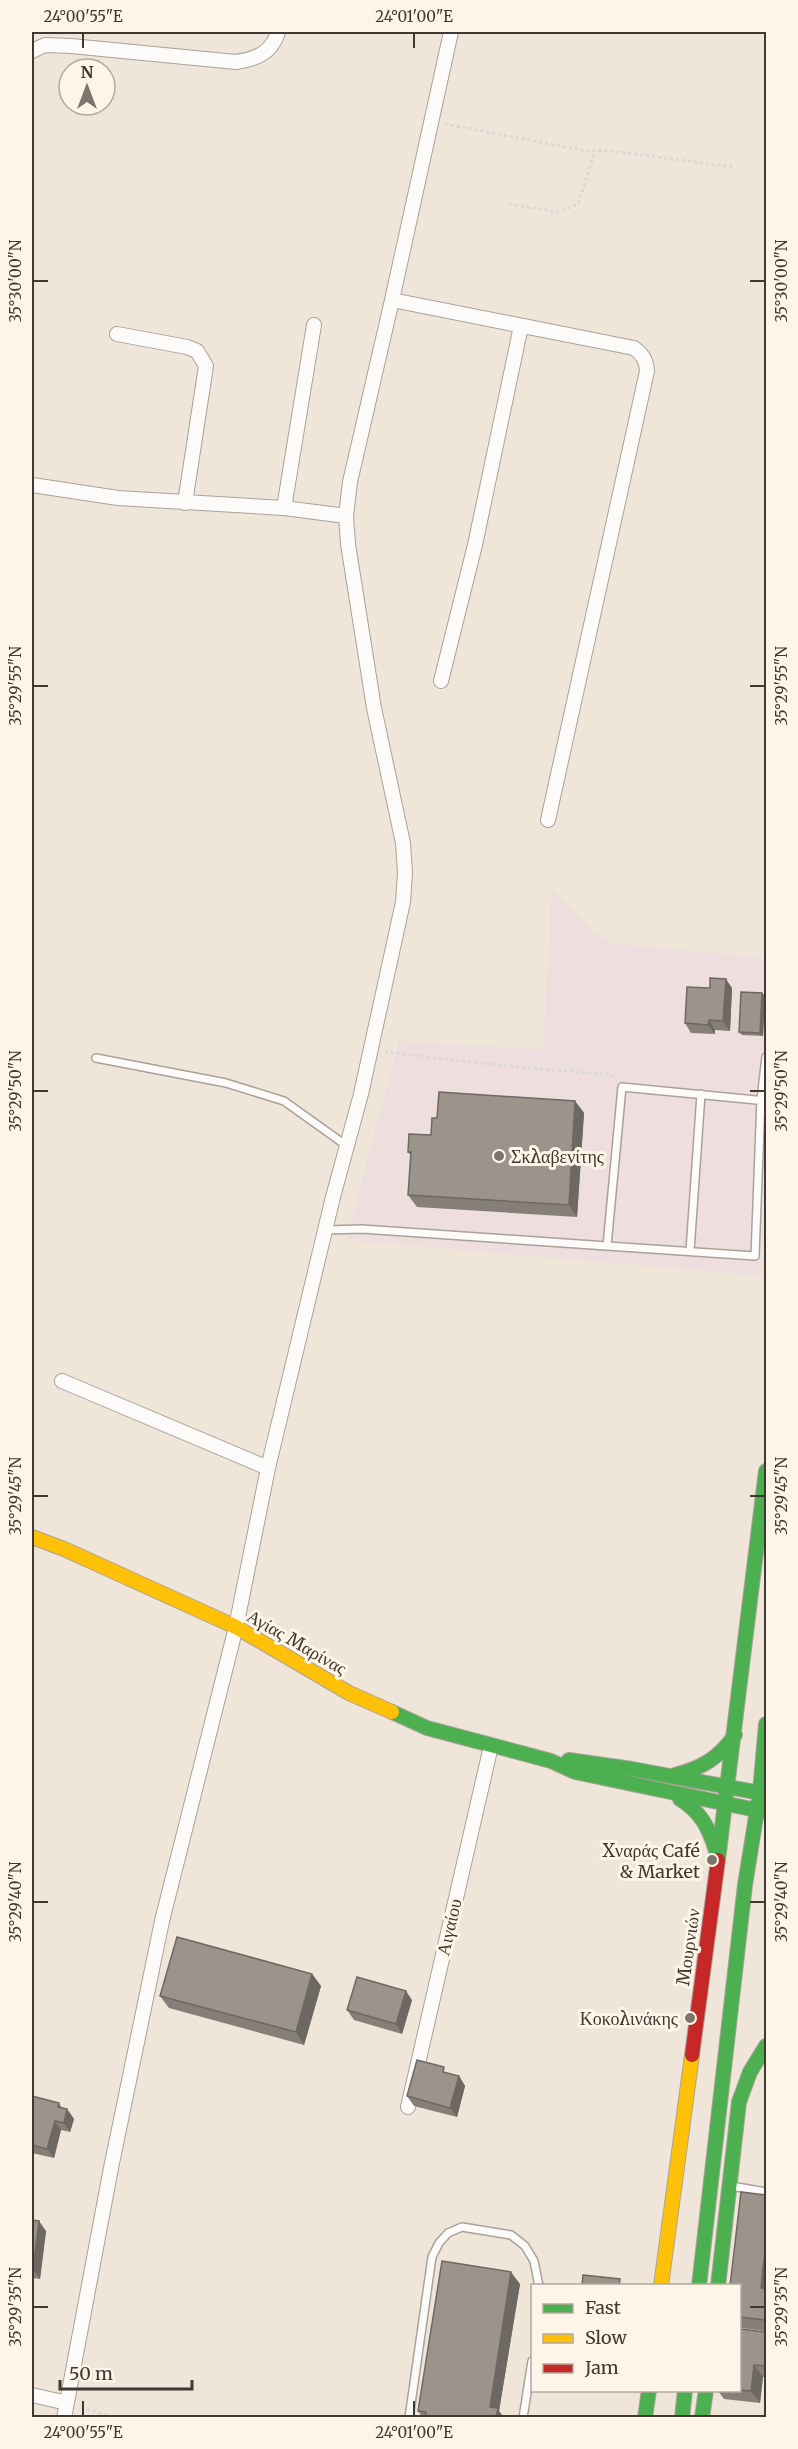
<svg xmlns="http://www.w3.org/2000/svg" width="798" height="2449" font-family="Merriweather,serif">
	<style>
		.commercial { fill: #efdede }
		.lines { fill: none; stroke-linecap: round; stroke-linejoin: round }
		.lane-casing { stroke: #a9a299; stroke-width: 10 }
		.street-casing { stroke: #a9a299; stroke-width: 16 }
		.fast-casing { stroke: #a9a299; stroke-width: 16 }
		.slow-casing { stroke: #a9a299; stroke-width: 16 }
		.jam-casing { stroke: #a9a299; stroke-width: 16 }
		.path { stroke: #dbd9d6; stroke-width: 3; stroke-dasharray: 3 3; stroke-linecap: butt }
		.lane { stroke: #fdfbf9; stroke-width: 7 }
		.street { stroke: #fdfbf9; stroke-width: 14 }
		.fast { stroke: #4caf50; stroke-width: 14 }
		.slow { stroke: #ffc107; stroke-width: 14 }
		.jam { stroke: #c62828; stroke-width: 14 }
		.wall { fill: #867f78 }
		.shaded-wall { fill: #6d6861 }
		.building { fill: #9c948b; stroke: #6d6861; stroke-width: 1.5 }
		.ticks { fill: none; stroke: #3f3931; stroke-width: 2 }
		.poi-dot { fill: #7d756c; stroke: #fff4e8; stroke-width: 2 }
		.labels { text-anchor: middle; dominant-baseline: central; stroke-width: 6; stroke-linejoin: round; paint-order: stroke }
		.poi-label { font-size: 18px; fill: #3f3931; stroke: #fff4e8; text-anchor: end }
		.street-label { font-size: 18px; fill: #3f3931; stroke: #fff4e8 }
		.neatline { fill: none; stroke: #3f3931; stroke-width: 2 }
		.ticks-label { font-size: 15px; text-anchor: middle; fill: #3f3931 }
	</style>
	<rect width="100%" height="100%" fill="#efe5d9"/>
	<path class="commercial" d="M552,889L596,933L614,944L766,958V1254L765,1276L346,1240L399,1041L543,1049Z"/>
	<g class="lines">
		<defs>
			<path id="lane" d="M96,1058L226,1083L284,1101L347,1146
				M325,1230L362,1229L607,1246L622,1087L766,1101
				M607,1246L755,1256L761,1099L766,1057
				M690,1251L701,1094
				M731,2186L766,2192
				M409,2418L432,2257L439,2243L448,2233L462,2227L511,2235L525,2246L534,2261L539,2286
				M523,2418L532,2361"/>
			<path id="street" d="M32,51L45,45L71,46L236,62C256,59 272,53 278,32
				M392,300L634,348C643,355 646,360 647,371L548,820
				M117,334L187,347L197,351L206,366L185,503
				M32,485L118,498L284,508L346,516
				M284,508L314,325
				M441,681L475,545L521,326
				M62,1381L268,1468
				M408,2107L491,1746
				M32,2395L67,2403
				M64,2418L111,2168L162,1921L236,1627L268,1468L333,1197L361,1094L403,902L405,873L403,843L374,708L348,544L346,516L350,482L392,300L451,32"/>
			<path id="fast" d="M392,1712L427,1728L551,1761L575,1772L766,1812
				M569,1760L632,1769L766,1794
				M675,1775C702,1768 719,1758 735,1735
				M680,1799C701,1812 709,1828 716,1851
				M718,1860L766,1471
				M699,2286L745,1885L760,1792L766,1724
				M718,2286L739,2102L750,2072L766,2046
				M645,2418L649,2390
				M682,2418L685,2390
				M702,2418L706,2390"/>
			<path id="slow" d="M32,1537L64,1549L236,1627L349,1693L392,1712
				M661,2286L692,2055"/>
			<path id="jam" d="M692,2055L718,1860"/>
		</defs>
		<use href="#lane" class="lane-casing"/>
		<use href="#street" class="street-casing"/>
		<use href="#fast" class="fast-casing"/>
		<use href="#slow" class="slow-casing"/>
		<use href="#jam" class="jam-casing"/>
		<path class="path" d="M445,124L587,151H610L735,167
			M509,204L558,212L578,204L595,152
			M385,1052C460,1061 535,1070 611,1074L615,1079
			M81,2407L115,2418"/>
		<use href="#lane" class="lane"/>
		<use href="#street" class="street"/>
		<use href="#fast" class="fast"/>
		<use href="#slow" class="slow"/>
		<use href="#jam" class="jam"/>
	</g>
	<path class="wall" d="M710,988H732L730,1031L715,1030V1034L691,1033L685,1023Z
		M762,993L765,996L763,1036L742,1035L739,1032Z
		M575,1101L584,1113L577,1217L417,1207L408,1195L411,1156L408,1152L431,1135L437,1118Z
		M312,1974L321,1986L304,2045L169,2008L160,1996Z
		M412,2000L402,2034L354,2020L347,2010Z
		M448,2073L459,2076L465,2086L457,2117L414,2106L407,2096Z
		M32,2096L59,2103L62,2108L67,2109L74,2119L70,2132L61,2130L54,2158L32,2153Z
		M766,2195V2331L740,2328V2286Z
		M32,2220L46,2231L40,2279L32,2278Z
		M520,2284L499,2411L504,2418H423L418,2411Z
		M740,2329L766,2332V2377H763L760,2403L724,2399L718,2391H740Z"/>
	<path class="shaded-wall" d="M726,979L732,988L730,1031L723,1021Z
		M762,993L765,996L763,1036L760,1033Z
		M709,1020L715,1030V1034L708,1025Z
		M575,1101L584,1113L577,1217L569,1205Z
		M312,1974L321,1986L304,2045L296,2032Z
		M406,1991L412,2000L402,2034L396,2024Z
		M459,2076L465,2086L457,2117L450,2108Z
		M67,2109L74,2119L70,2132L64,2123Z
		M55,2121L61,2130L54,2158L47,2149Z
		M39,2221L46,2231L40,2279L33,2269Z
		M764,2259L766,2262V2296L761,2288Z
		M511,2272L520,2284L499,2411L504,2418H496L490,2407Z
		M754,2365L763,2377L760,2403L751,2391Z"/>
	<path class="building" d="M710,978L726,979L723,1021L709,1020L708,1025L685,1023L687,987L710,988Z
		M741,992L762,993L760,1033L739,1032Z
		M439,1092L575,1101L569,1205L408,1195L411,1152H408L409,1134L431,1135L432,1118H437Z
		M177,1937L312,1974L296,2032L160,1996Z
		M357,1977L406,1991L396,2024L347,2010Z
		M417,2060L444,2067L443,2072L459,2076L450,2108L407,2096Z
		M32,2096L59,2103L58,2107L67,2109L64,2123L55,2121L47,2149L32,2145Z
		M741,2192L766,2195V2260L764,2259L761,2288L766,2289V2306L765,2320L740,2317V2286H730Z
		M32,2220L39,2221L33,2269H32Z
		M442,2261L511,2272L490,2407L498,2408L496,2418H426V2412L418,2411Z
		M583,2275L620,2279L619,2286H582Z
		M740,2329L766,2332V2366L754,2365L751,2391L740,2390Z"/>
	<path class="ticks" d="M83,33V48M414,33V48M33,281H48M750,281H765M33,686H48M750,686H765M33,1091H48M750,1091H765M33,1496H48M750,1496H765M33,1902H48M750,1902H765M33,2307H48M750,2307H765M83,2401V2416M414,2401V2416"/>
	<g class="poi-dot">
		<circle cx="499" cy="1156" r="6"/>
		<circle cx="712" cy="1860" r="6"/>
		<circle cx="690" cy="2018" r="6"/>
	</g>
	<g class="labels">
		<g class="poi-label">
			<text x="511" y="1156" text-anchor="start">Σκλαβενίτης</text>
			<text x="700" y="1850">Χναράς Café<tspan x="700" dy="21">&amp; Market</tspan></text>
			<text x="678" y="2018">Κοκολινάκης</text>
		</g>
		<g class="street-label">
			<text transform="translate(297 1642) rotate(30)">Αγίας Μαρίνας</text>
			<text transform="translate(449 1927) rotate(-77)">Αιγαίου</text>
			<text transform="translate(688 1947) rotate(-82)">Μουρνιών</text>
		</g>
	</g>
	<rect width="798" height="2449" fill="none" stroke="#fff4e8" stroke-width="66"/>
	<rect x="531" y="2284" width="210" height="108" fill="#fff4e8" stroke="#b2a99f" stroke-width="1.5"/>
	<rect x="543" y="2304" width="30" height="9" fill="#4caf50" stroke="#b2a99f" stroke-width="1.5"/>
	<text x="585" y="2314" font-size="18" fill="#3f3931">Fast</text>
	<rect x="543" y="2334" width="30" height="9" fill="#ffc107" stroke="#b2a99f" stroke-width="1.5"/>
	<text x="585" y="2344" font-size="18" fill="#3f3931">Slow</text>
	<rect x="543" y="2364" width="30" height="9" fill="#c62828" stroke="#b2a99f" stroke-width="1.5"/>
	<text x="585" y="2374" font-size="18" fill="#3f3931">Jam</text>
	<g transform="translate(87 87)"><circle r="28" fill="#fff4e8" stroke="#b2a99f" stroke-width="1.5"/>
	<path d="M0-4.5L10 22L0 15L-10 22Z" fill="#7d756c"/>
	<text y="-9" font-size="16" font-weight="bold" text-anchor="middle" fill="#3f3931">N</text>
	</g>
	<path d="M60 2380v9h132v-9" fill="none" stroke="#3f3931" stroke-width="3"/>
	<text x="69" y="2380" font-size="18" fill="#3f3931" stroke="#fff4e8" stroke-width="4.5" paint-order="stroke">50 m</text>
	<rect x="33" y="33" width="732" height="2383" class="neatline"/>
	<g class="ticks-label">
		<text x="83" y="22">24°00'55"E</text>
		<text x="414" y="22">24°01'00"E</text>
		<text transform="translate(16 281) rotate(-90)" y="5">35°30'00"N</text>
		<text transform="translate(782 281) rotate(-90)" y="5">35°30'00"N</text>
		<text transform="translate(16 686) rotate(-90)" y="5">35°29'55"N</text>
		<text transform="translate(782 686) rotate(-90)" y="5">35°29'55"N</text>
		<text transform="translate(16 1091) rotate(-90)" y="5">35°29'50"N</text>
		<text transform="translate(782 1091) rotate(-90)" y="5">35°29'50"N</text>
		<text transform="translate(16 1496) rotate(-90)" y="5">35°29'45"N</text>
		<text transform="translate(782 1496) rotate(-90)" y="5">35°29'45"N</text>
		<text transform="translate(16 1902) rotate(-90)" y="5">35°29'40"N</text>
		<text transform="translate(782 1902) rotate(-90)" y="5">35°29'40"N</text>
		<text transform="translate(16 2307) rotate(-90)" y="5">35°29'35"N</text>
		<text transform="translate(782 2307) rotate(-90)" y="5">35°29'35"N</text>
		<text x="83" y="2438">24°00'55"E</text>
		<text x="414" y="2438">24°01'00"E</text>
	</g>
</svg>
